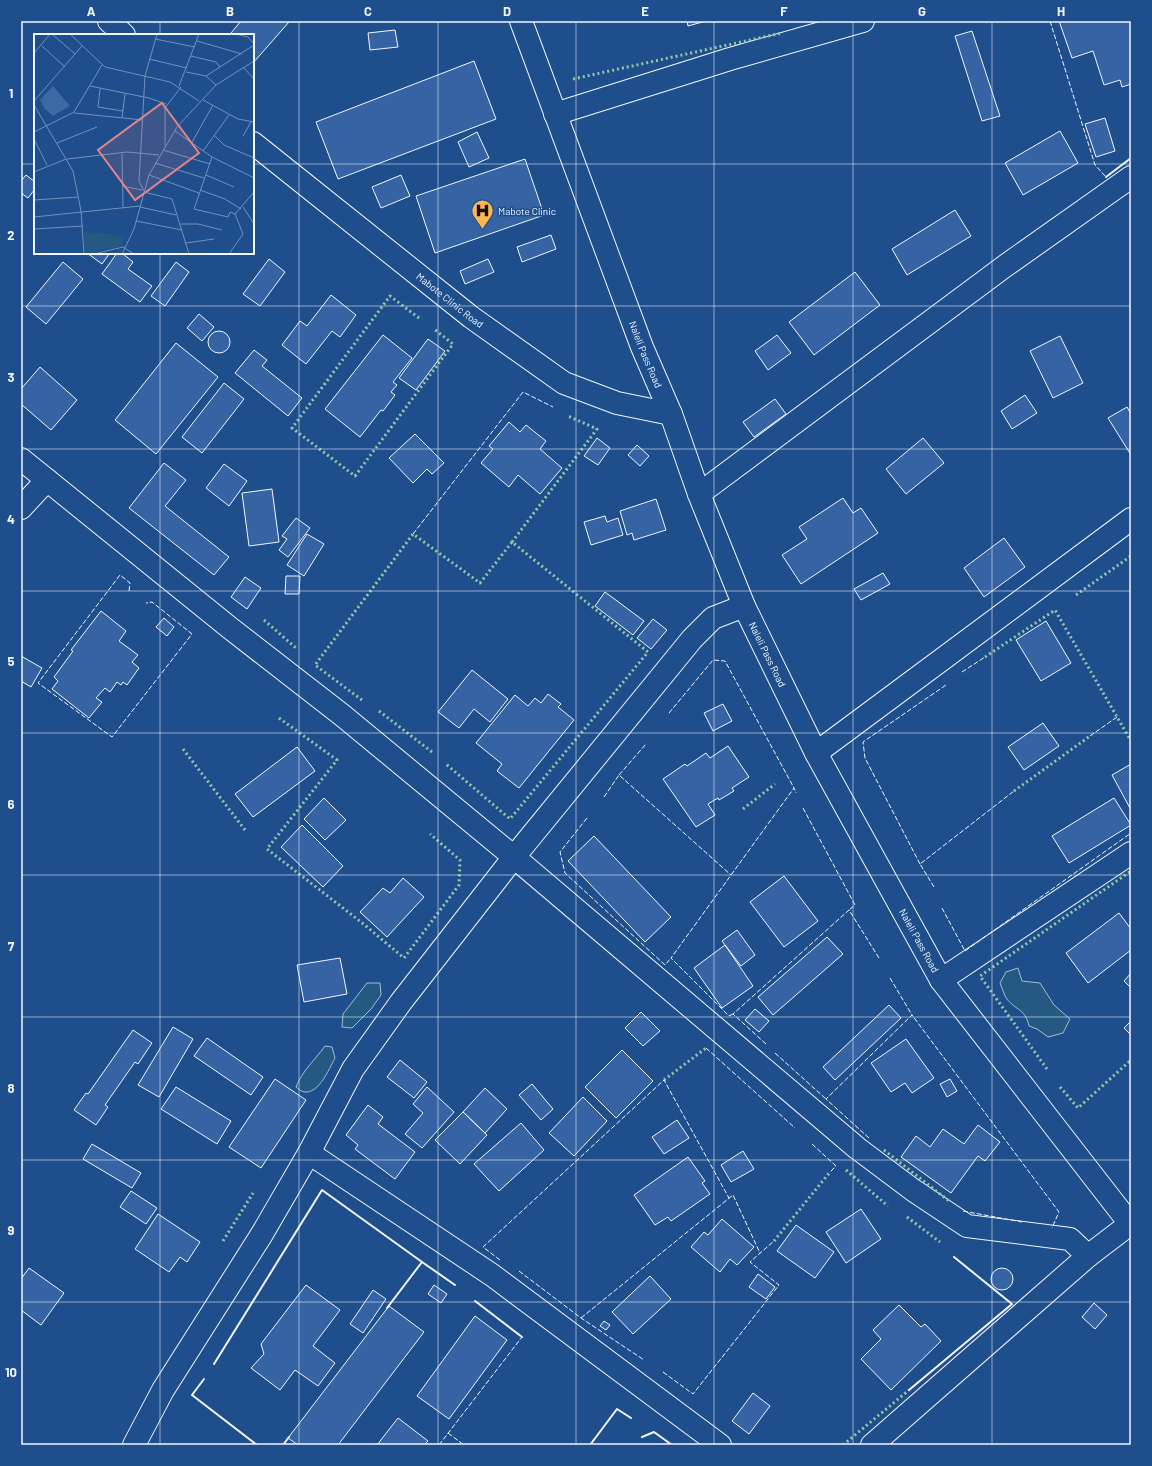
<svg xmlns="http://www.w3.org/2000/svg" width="1152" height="1466" font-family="Barlow,sans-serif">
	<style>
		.green { fill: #245a82; stroke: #a8bbd7 }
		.building { fill: #3563a3; stroke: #f2f6ff }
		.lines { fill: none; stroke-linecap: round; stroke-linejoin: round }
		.minor-casing { stroke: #f2f6ff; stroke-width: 24 }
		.major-casing { stroke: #f2f6ff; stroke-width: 24 }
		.minor { stroke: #1f4e8c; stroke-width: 22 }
		.major { stroke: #1f4e8c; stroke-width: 22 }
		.hedge { stroke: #97c8a6; stroke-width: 3; stroke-dasharray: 2 3; stroke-linecap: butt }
		.fence { stroke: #f2f6ff; stroke-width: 1; stroke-dasharray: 5 2; stroke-linecap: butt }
		.wall { stroke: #f2f6ff; stroke-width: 2 }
		.grid { fill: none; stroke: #f2f6ff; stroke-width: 1; stroke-opacity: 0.55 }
		.labels { text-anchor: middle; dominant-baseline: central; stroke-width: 3; stroke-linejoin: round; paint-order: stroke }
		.poi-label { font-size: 10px; fill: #f2f6ff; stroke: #1f4e8c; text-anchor: start }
		.street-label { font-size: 10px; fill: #f2f6ff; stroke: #1f4e8c }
		.inset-road { fill: none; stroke: #7391ba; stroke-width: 1 }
		.view { fill: #e38589; fill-opacity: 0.15; stroke: #e38589; stroke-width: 2 }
		.inset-edge { fill: none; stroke: #f2f6ff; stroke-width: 2 }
		.neatline { fill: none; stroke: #f2f6ff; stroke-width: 1.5 }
		.grid-label { font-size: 13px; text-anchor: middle; font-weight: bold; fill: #f2f6ff }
	</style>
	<rect width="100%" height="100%" fill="#1f4e8c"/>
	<path class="green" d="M1018,968L1022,981L1040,983L1054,1005L1070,1019L1063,1033L1048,1037L1037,1029L1029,1026C1025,1007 1013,1010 1005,996C1003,992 1002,987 1000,983L1006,972Z
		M367,983H380L381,995L371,1009L352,1028L342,1027L343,1014Z
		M325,1046L332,1047L335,1058C329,1069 319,1094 304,1092C301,1091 298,1089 296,1087C302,1071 315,1060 325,1046Z"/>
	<path class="building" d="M241,21H289V22L253,63V35H233L231,33Z
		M687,21H706L688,26Z
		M1059,21H1131V84L1122,87L1120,80L1104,85L1093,51L1072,58Z
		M395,30L398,47L370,50L368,33Z
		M972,31L1000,116L982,121L955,36Z
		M474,61L496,119L338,179L316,122Z
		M1105,118L1115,151L1096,157L1085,124Z
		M1060,131L1078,163L1023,195L1005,163Z
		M477,132L489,158L469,167L458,142Z
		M525,159L544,215L435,253L416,196Z
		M26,175L35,182V189L28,198L21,193V181Z
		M401,175L410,196L381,208L372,187Z
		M955,210L971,236L907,275L892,249Z
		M551,235L556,249L522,262L517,247Z
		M87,253H110L102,264Z
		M117,253H122L133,262L128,269L152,286L140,302L102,274Z
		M269,259L285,272L260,306L243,294Z
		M488,259L494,272L465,284L460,271Z
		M63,262L83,279L46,324L26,307Z
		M176,262L189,272L165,306L151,296Z
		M855,272L880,305L814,355L789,322Z
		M331,295L356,315L340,337L332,331L306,364L282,345L300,321L307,326Z
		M199,314L214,327L202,341L187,328Z
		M208 342a11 11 0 1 1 22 0a11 11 0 1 1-22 0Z
		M383,335L412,358L393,382L397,385L391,392L395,395L383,411L381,410L360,437L325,409Z
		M777,335L791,353L768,370L755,351Z
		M1060,336L1083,383L1053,398L1030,351Z
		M428,339L445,351L416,390L399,378Z
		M176,343L218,377L156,454L115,420Z
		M254,350L267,360L262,366L302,398L288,416L235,373Z
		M40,367L77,400L51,430L21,404V389Z
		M224,383L244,399L202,453L182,437Z
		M1025,395L1037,413L1012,429L1001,411Z
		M775,399L786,414L754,437L743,422Z
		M1127,407L1131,414V455L1108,418Z
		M509,422L520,432L526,425L546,441L540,449L562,468L540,494L518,475L509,487L481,463L493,449L489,446Z
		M415,434L444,463L432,474L427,469L413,483L389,458Z
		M597,438L610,448L598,465L584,456Z
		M923,438L944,463L906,494L886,469Z
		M637,445L649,456L640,466L628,455Z
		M164,463L186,480L165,506L229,557L214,575L129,508Z
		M224,464L247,481L229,506L206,488Z
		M272,489L279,542L249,546L242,493Z
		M843,498L853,513L861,508L878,533L801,584L782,555L807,539L799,527Z
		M656,499L666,530L634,540L632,533L627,535L620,511Z
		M605,516L607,522L618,518L623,535L591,545L584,522Z
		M296,518L310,528L288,557L279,550L287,539L282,536Z
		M307,534L324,544L304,576L287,565Z
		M1004,538L1025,567L984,597L964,568Z
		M883,573L890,584L861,600L854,589Z
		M286,576H300L299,594H285Z
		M245,577L261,588L247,609L231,597Z
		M605,592L644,621L633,635L595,606Z
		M101,611L126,631L119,641L138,655L132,662L139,668L127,685L123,682L121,685L117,682L110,692L105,688L96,698L102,702L89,718L52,689L58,681L54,677L73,651L71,650Z
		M164,618L174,627L167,636L156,627Z
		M653,619L667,630L651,649L637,638Z
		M1046,621L1071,663L1041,681L1016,640Z
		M21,656L42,668L31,687L21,681Z
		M472,670L508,699L490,722L474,709L459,728L438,712Z
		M548,694L561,704L558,707L574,720L519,788L497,771L502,764L476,743L515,695L528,706L535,698L541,703Z
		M723,704L732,721L713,731L704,713Z
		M1043,723L1059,746L1024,770L1008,747Z
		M728,746L749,777L732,788L734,791L719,800L718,798L708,804L715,815L696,827L663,779L685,764L687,766L706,753L710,758Z
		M297,747L315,771L253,817L235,794Z
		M1131,764V810L1112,775Z
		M324,798L346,820L325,840L304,819Z
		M1114,798L1131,825L1069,863L1052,836Z
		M302,825L343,866L323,887L281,847Z
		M594,836L671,917L645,942L568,861Z
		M784,876L818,921L784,947L750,902Z
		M403,878L424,897L387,937L360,912L383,888L390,893Z
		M1119,913L1131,929V950L1088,983L1066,953Z
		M737,930L755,955L741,966L722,941Z
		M827,937L843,954L773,1015L758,997Z
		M725,945L753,986L722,1008L694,968Z
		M340,958L347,994L304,1002L297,965Z
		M1131,973V988L1124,981Z
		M889,1005L901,1018L835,1080L823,1067Z
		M755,1009L769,1021L759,1032L745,1020Z
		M641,1012L660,1031L643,1046L625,1028Z
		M1131,1021V1035L1124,1028Z
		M173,1027L193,1039L159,1097L138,1085Z
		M133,1030L152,1043L138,1064L135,1062L105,1105L108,1107L96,1125L74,1110L86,1093L88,1094Z
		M207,1038L263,1077L251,1095L194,1056Z
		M906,1039L934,1078L912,1093L905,1083L891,1092L871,1063Z
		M622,1050L653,1081L616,1118L585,1087Z
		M400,1060L427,1082L414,1098L387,1077Z
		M275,1079L306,1100L261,1168L229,1147Z
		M950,1079L957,1091L947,1097L940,1084Z
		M532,1084L553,1109L541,1120L519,1095Z
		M176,1087L231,1121L217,1144L161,1109Z
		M427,1087L454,1112L422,1148L405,1134L423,1113L413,1104Z
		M485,1088L507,1109L485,1133L463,1112Z
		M583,1097L607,1121L574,1156L549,1133Z
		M368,1105L383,1117L378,1124L415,1152L395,1179L355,1149L358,1145L346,1135Z
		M463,1112L487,1135L460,1164L435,1140Z
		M677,1120L689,1138L664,1154L652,1137Z
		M521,1123L544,1150L499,1191L474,1164Z
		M978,1125L1000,1142L985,1161L978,1156L951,1193L901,1157L916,1136L930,1147L943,1129L964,1144Z
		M92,1144L141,1173L132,1188L83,1159Z
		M743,1151L754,1169L731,1182L721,1165Z
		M688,1157L705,1181L702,1183L710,1194L671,1221L668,1217L655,1225L634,1195Z
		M131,1191L157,1208L146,1224L120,1207Z
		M861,1209L881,1239L846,1263L826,1232Z
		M158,1214L200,1242L187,1262L180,1257L169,1272L135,1249Z
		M722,1219L754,1247L737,1265L730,1259L720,1272L691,1247L704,1232L708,1235Z
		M796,1225L834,1252L815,1278L777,1251Z
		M29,1268L64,1293L41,1325L21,1310V1279Z
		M991 1279a11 11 0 1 1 22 0a11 11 0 1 1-22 0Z
		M758,1274L775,1287L766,1299L749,1287Z
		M650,1276L671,1299L633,1334L612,1312Z
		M306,1285L340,1310L313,1346L335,1363L318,1386L295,1370L280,1390L251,1368L264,1354L261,1344Z
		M434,1285L447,1294L441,1303L428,1294Z
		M373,1290L386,1299L363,1333L350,1324Z
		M1094,1303L1107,1315L1095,1329L1082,1317Z
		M899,1305L921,1327L925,1324L941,1341L891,1390L861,1359L881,1339L873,1330Z
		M389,1306L424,1332L338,1445H298L288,1438Z
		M475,1316L507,1340L449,1419L417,1396Z
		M604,1321L610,1325L606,1330L600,1326Z
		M753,1393L770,1406L749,1434L732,1421Z
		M398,1418L428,1441L424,1445H377Z"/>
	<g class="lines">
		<defs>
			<g id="minor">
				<path d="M109,21L124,35"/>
				<path d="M555,114L730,59L863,21"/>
				<path id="s1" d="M253,143L471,317L564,383L617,403L671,414"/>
				<path d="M21,459L230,628L342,715L514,857L857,1148L913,1190L967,1226L1070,1239L1088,1256L1130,1224"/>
				<path d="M699,494L1005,266L1131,177"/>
				<path d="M21,508L47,480"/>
				<path d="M816,753L1131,519"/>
				<path d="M941,980L1131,853"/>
				<path d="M309,1153L492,1275L720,1445"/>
				<path d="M134,1445L163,1390L262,1234L309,1153L353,1069L401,1002L514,857L692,639L713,618L744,606"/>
				<path d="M872,1445L1088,1256"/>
			</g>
			<g id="major">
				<path id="s2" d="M521,21L642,347L671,414L699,494L744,606L816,753L941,980L1131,1225"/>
			</g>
		</defs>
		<use href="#minor" class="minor-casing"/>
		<use href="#major" class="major-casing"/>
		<use href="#minor" class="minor"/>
		<use href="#major" class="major"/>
		<path class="hedge" d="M573,79L782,33
			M419,318L390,296L292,428L355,476L453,344L434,329
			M512,542L597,429L568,416
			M1076,595L1131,556
			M264,620L296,648
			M985,657L1055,610L1131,741
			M362,700L315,665L413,534L480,583L512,542L648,652L510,819L446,764
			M379,711L432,752
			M279,718L337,760L267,849L361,922L404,958L459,885L460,860L430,834
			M183,749L245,830
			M1014,791L1090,736
			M743,809L775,784
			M1047,1069L980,976L1131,871
			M664,1080L706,1048
			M1060,1087L1078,1108L1131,1060
			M884,1150L949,1201
			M846,1170L888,1206
			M907,1217L940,1242
			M223,1241L253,1193
			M774,1241L830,1172
			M843,1445L909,1390"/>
		<path class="fence" d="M1050,21L1095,165L1106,177
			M413,534L523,392L553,407
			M129,591L130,583L120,575L38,683L112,737L192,634L152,602L146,603
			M962,672L985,657
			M669,713L713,660L725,661L794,788
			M1090,736L1117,717
			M619,775L646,744
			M604,797L619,775L731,875
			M803,808L855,905L849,910
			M587,818L560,852L565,873L665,965L671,958
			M920,864L865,758L863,742L946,685
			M934,887L920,864L1014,791
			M942,908L965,951L1131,833
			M890,978L912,1015
			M733,1014L729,1016L671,958L794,788L796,793
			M766,1044L733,1014L849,910L879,958
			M706,1048L795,1128
			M775,1053L826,1099
			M869,1138L826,1099L912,1015L1059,1212L1052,1228
			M812,1144L836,1166L830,1172
			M963,1211L1022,1222
			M500,1260L483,1247L664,1080L729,1198
			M519,1271L581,1318L644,1360
			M581,1318L733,1195L760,1253
			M663,1372L693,1394L779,1285L750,1262L774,1241
			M448,1433L464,1445
			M439,1445L522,1337"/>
		<path class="wall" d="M1106,177L1131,158
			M475,1301L522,1337
			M387,1308L422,1262L455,1285
			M214,1364L322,1190L422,1262
			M204,1379L192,1395L257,1445
			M909,1390L1012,1304L954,1257
			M642,1437L654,1432L672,1445
			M283,1445L289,1437
			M590,1445L617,1409L631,1418"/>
	</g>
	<path class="grid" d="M160,21V35M299,21V1445M438,21V1445M576,21V1445M714,21V1445M853,21V1445M992,21V1445M21,164H35M253,164H1131M160,253V1445M21,306H1131M21,449H1131M21,591H1131M21,733H1131M21,875H1131M21,1017H1131M21,1160H1131M21,1302H1131"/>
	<defs>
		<symbol id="hospital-pin" viewBox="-11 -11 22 30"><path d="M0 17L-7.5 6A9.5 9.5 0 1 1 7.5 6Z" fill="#ffb74d" stroke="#1f4e8c"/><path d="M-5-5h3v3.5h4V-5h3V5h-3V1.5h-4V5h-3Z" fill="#111"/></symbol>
	</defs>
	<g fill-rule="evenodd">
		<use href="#hospital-pin" x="470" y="198" width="25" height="34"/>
	</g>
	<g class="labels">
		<g class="poi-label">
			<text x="498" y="211">Mabote Clinic</text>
		</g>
		<g class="street-label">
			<text stroke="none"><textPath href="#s1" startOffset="252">Mabote Clinic Road</textPath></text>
			<text stroke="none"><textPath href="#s2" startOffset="356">Naleli Pass Road</textPath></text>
			<text stroke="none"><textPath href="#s2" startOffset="680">Naleli Pass Road</textPath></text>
			<text stroke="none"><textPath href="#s2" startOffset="1004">Naleli Pass Road</textPath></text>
		</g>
	</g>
	<g transform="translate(34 34)">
		<rect width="220" height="220" fill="#1f4e8c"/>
		<path d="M50,198L76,200L90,203L87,212L51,220Z" fill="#245a82"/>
		<path d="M19,52L36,72L19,82L11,75L6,66Z" fill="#3b69a3"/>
		<path class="inset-road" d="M18,0L41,20M36,0L71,33L136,48L165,67M202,0L214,3L220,10M121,5L161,13M163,7L208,20M8,12L31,33M1,18L16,0M157,22L182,28L186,33M115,25L153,34M209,33L220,45M152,38L172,42L182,51M172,42L220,11M56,52L115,64L132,70M145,52L165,0M66,55L64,73L89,77M169,66L204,85L220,88M0,67L48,12M0,71L39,137L47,177L50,220M40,79L109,86M88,84L91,60M141,97L178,123L220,144M0,98L40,78L68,31M180,101L190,111L220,124M209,102L217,88M0,105L13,131M23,109L63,93M157,110L179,71M131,112V74L147,53M129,116L176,130M169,117L195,81M88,120L89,173M178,123L160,175L194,183L196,178L201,180L209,200L195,220M33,125L93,118L125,121M121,129L170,144M0,138L32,125M115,141L165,159M172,141L200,153M88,152L108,156M166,156L191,165L207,175M110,157L105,147L111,42L123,0M110,158L138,165L155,220M0,165V206M0,166L44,163M106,173L142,181M209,173L220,190M201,180L220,158M0,183L106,172M102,187L148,196M147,190H164L188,196M0,195L49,192M152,209L180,205M60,220L89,213L100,220M88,220L100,195L115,141L143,93L182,51L220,27"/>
		<path class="view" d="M128,69L165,119L101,166L64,116Z"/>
		<rect width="220" height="220" class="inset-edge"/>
	</g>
	<rect width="1152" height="1466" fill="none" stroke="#1f4e8c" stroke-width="44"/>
	<rect x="22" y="22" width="1108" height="1422" class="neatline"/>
	<g class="grid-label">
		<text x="91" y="16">A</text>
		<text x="230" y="16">B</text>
		<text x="368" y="16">C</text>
		<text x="507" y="16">D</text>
		<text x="645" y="16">E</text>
		<text x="784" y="16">F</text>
		<text x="922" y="16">G</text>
		<text x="1061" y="16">H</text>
		<text x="11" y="98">1</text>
		<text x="11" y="240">2</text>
		<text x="11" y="382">3</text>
		<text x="11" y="524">4</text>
		<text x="11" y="666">5</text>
		<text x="11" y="809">6</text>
		<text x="11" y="951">7</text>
		<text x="11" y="1093">8</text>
		<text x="11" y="1235">9</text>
		<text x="11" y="1377">10</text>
	</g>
</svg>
